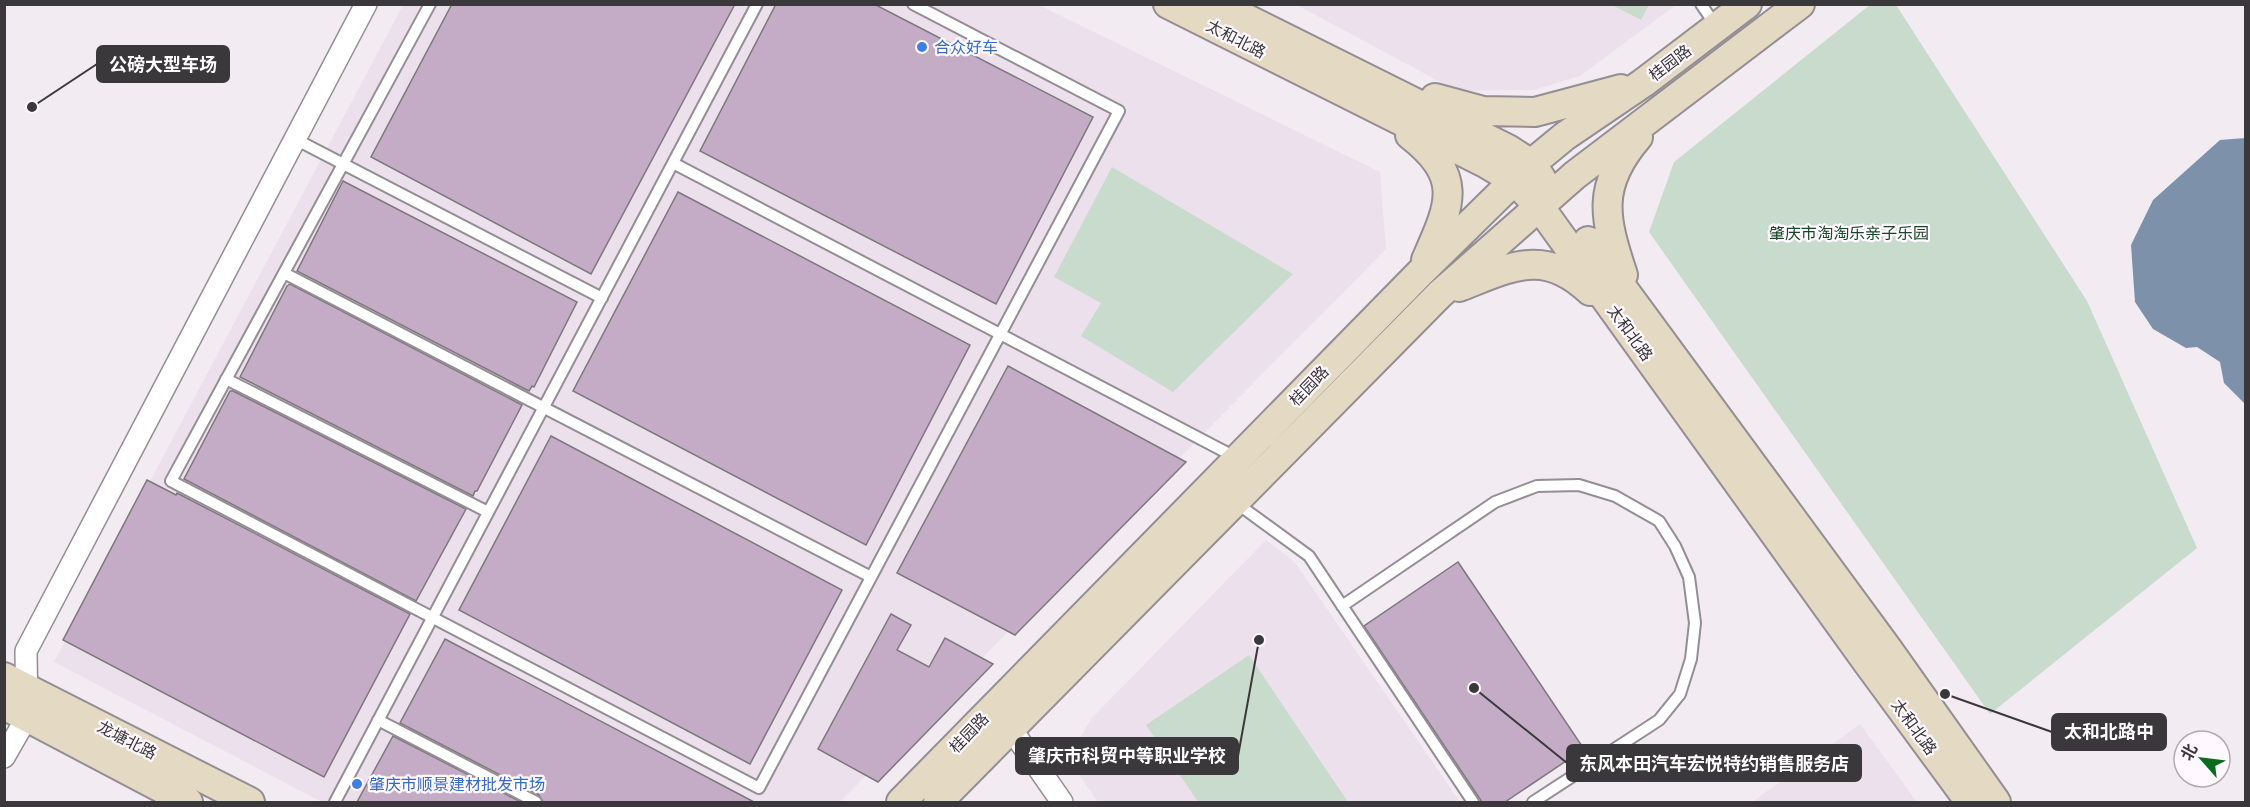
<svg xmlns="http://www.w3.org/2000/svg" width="2250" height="807" font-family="Jost,'Noto Sans SC',sans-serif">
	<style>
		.built { fill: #ede0ed }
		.green { fill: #c9dbcc }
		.water { fill: #7d91ab }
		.building { fill: #c5acc6; stroke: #7d777d; stroke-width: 1.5 }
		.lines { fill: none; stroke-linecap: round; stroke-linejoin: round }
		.service-casing { stroke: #948d94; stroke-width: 14 }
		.minor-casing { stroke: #948d94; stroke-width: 24 }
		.secondary-casing { stroke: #948d94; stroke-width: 32 }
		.service { stroke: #fff; stroke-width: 10 }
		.minor { stroke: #fff; stroke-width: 21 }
		.secondary { stroke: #e4d9c3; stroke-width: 28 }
		.shop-dot { fill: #3f7fe0; stroke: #fff9ff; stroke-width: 2 }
		.labels { text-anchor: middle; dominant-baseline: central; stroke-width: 4.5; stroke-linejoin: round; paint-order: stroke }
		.street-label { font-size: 16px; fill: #3a383a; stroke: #fff9ff }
		.shop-label { font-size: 16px; fill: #366cbe; stroke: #fff9ff; text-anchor: start }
		.park-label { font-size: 16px; fill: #184727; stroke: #fff9ff }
		.leader { fill: none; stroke: #3a383a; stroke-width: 2 }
		.callout-dot { fill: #3a383a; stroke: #fff9ff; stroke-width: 2 }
		.callout { fill: #3a383a; stroke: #3a383a; stroke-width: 2 }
		.callout-label { font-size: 18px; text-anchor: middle; font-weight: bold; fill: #fff }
	</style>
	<rect width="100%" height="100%" fill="#f2ebf2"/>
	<path class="built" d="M403,5H1039L1380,172L1386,249L840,802H322L54,662Z
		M1297,5H1676L1580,76L1534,90L1457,91Z
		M1266,540L1294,561L1460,802H1098L1078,773L1075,747L1091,719Z
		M1860,724L1917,802H1752Z"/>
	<path class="green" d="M1871,4L1896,5L2087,301L2197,548L1990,714L1649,232L1674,162Z
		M1612,5H1649L1641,20Z
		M1112,167L1293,274L1173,392L1081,336L1101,303L1054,277Z
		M1249,655L1348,802H1198L1146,725Z"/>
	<path class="water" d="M2245,138H2246L2245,404L2224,383L2220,362L2197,347L2186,348L2153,329L2135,302L2131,245L2153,200L2220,140Z"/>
	<path class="building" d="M452,4H735L591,274L371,157Z
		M776,4H874L1093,117L996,304L700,151Z
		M343,181L577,302L534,387L532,386L529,391L297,271Z
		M678,192L970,345L866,545L573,391Z
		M290,284L522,405L477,491H475L473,496L240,377L287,286Z
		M1008,366L1186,462L1015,635L897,573Z
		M230,391H233L466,509L416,601L184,479Z
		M551,436L842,590L750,764L459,610Z
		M147,480L176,495L177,493L410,614L324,777L63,640Z
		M1458,562L1584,749L1505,802H1482L1364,626Z
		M891,614L911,625L897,650L929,667L945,638L993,664L878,782L818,749Z
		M445,639L754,802H543L539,795L400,723Z
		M393,736L521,802H357Z"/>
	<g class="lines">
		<defs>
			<path id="service" d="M430,4L171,481L759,788L1119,111L913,4
				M1701,4L1716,26
				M295,139L602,298
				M673,163L1237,458
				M284,273L871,577
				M226,379L488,512
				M1235,502L1309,556L1473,802
				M1342,606L1495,502L1537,486L1579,485L1615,496L1659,521L1675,546L1689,577L1695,623L1691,659L1680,694L1659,720L1533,802
				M378,720L536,802
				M335,802L757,4"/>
			<path id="minor" d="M1002,716L1062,802
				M4,757L27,717L26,651L366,4"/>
			<path id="secondary" d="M1168,4L1487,164L1515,181L1539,206L1867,662L1970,802
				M1217,4L1508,149L1531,164L1541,178
				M1435,98L1483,111L1535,112L1621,89
				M1410,135C1465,178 1450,205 1426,260
				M1588,241L1887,648L1996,802
				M1623,275C1604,218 1596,186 1638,137
				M1459,287C1511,267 1544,247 1590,291
				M4,677L250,802
				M4,705L188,802
				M901,802L1420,273L1531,164L1565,136L1643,83L1747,4
				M938,802L1440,294L1575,175L1800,4"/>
		</defs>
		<use href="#service" class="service-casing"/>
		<use href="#minor" class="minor-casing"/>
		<use href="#secondary" class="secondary-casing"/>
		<use href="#service" class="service"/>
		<use href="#minor" class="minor"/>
		<use href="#secondary" class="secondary"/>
	</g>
	<g class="shop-dot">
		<circle cx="922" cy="47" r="6"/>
		<circle cx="357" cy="784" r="6"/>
	</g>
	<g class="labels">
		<g class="street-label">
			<text transform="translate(1236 39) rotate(27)">太和北路</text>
			<text transform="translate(1670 63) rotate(-37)">桂园路</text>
			<text transform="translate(1630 333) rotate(54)">太和北路</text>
			<text transform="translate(1309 386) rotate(-46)">桂园路</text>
			<text transform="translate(1914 727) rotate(54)">太和北路</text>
			<text transform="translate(969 733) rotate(-46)">桂园路</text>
			<text transform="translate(127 740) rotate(27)">龙塘北路</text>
		</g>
		<g class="shop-label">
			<text x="934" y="47">合众好车</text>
			<text x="369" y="784">肇庆市顺景建材批发市场</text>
		</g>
		<g class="park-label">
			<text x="1849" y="233">肇庆市淘淘乐亲子乐园</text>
		</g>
	</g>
	<path class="leader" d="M32 107L97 64M1945 694L2052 732M1259 640L1238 756M1474 688L1567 763"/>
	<g class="callout-dot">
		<circle cx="32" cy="107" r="6"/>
		<circle cx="1945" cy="694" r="6"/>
		<circle cx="1259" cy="640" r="6"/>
		<circle cx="1474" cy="688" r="6"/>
	</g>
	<g class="callout">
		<rect x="97" y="46" width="132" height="36" rx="6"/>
		<rect x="2052" y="714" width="114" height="36" rx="6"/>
		<rect x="1016" y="738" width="222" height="36" rx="6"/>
		<rect x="1567" y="745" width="294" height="36" rx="6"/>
	</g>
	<g class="callout-label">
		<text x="163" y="71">公磅大型车场</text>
		<text x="2109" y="738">太和北路中</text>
		<text x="1127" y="762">肇庆市科贸中等职业学校</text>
		<text x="1714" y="770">东风本田汽车宏悦特约销售服务店</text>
	</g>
	<rect width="2250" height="807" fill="none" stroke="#3a383a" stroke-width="12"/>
	<g transform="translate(2202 759) rotate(298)"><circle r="28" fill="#fff9ff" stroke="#b0acb0" stroke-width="1.5"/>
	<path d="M0-4.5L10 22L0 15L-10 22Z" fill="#046e1d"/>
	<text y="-9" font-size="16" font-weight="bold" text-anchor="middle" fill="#3a383a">北</text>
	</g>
</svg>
